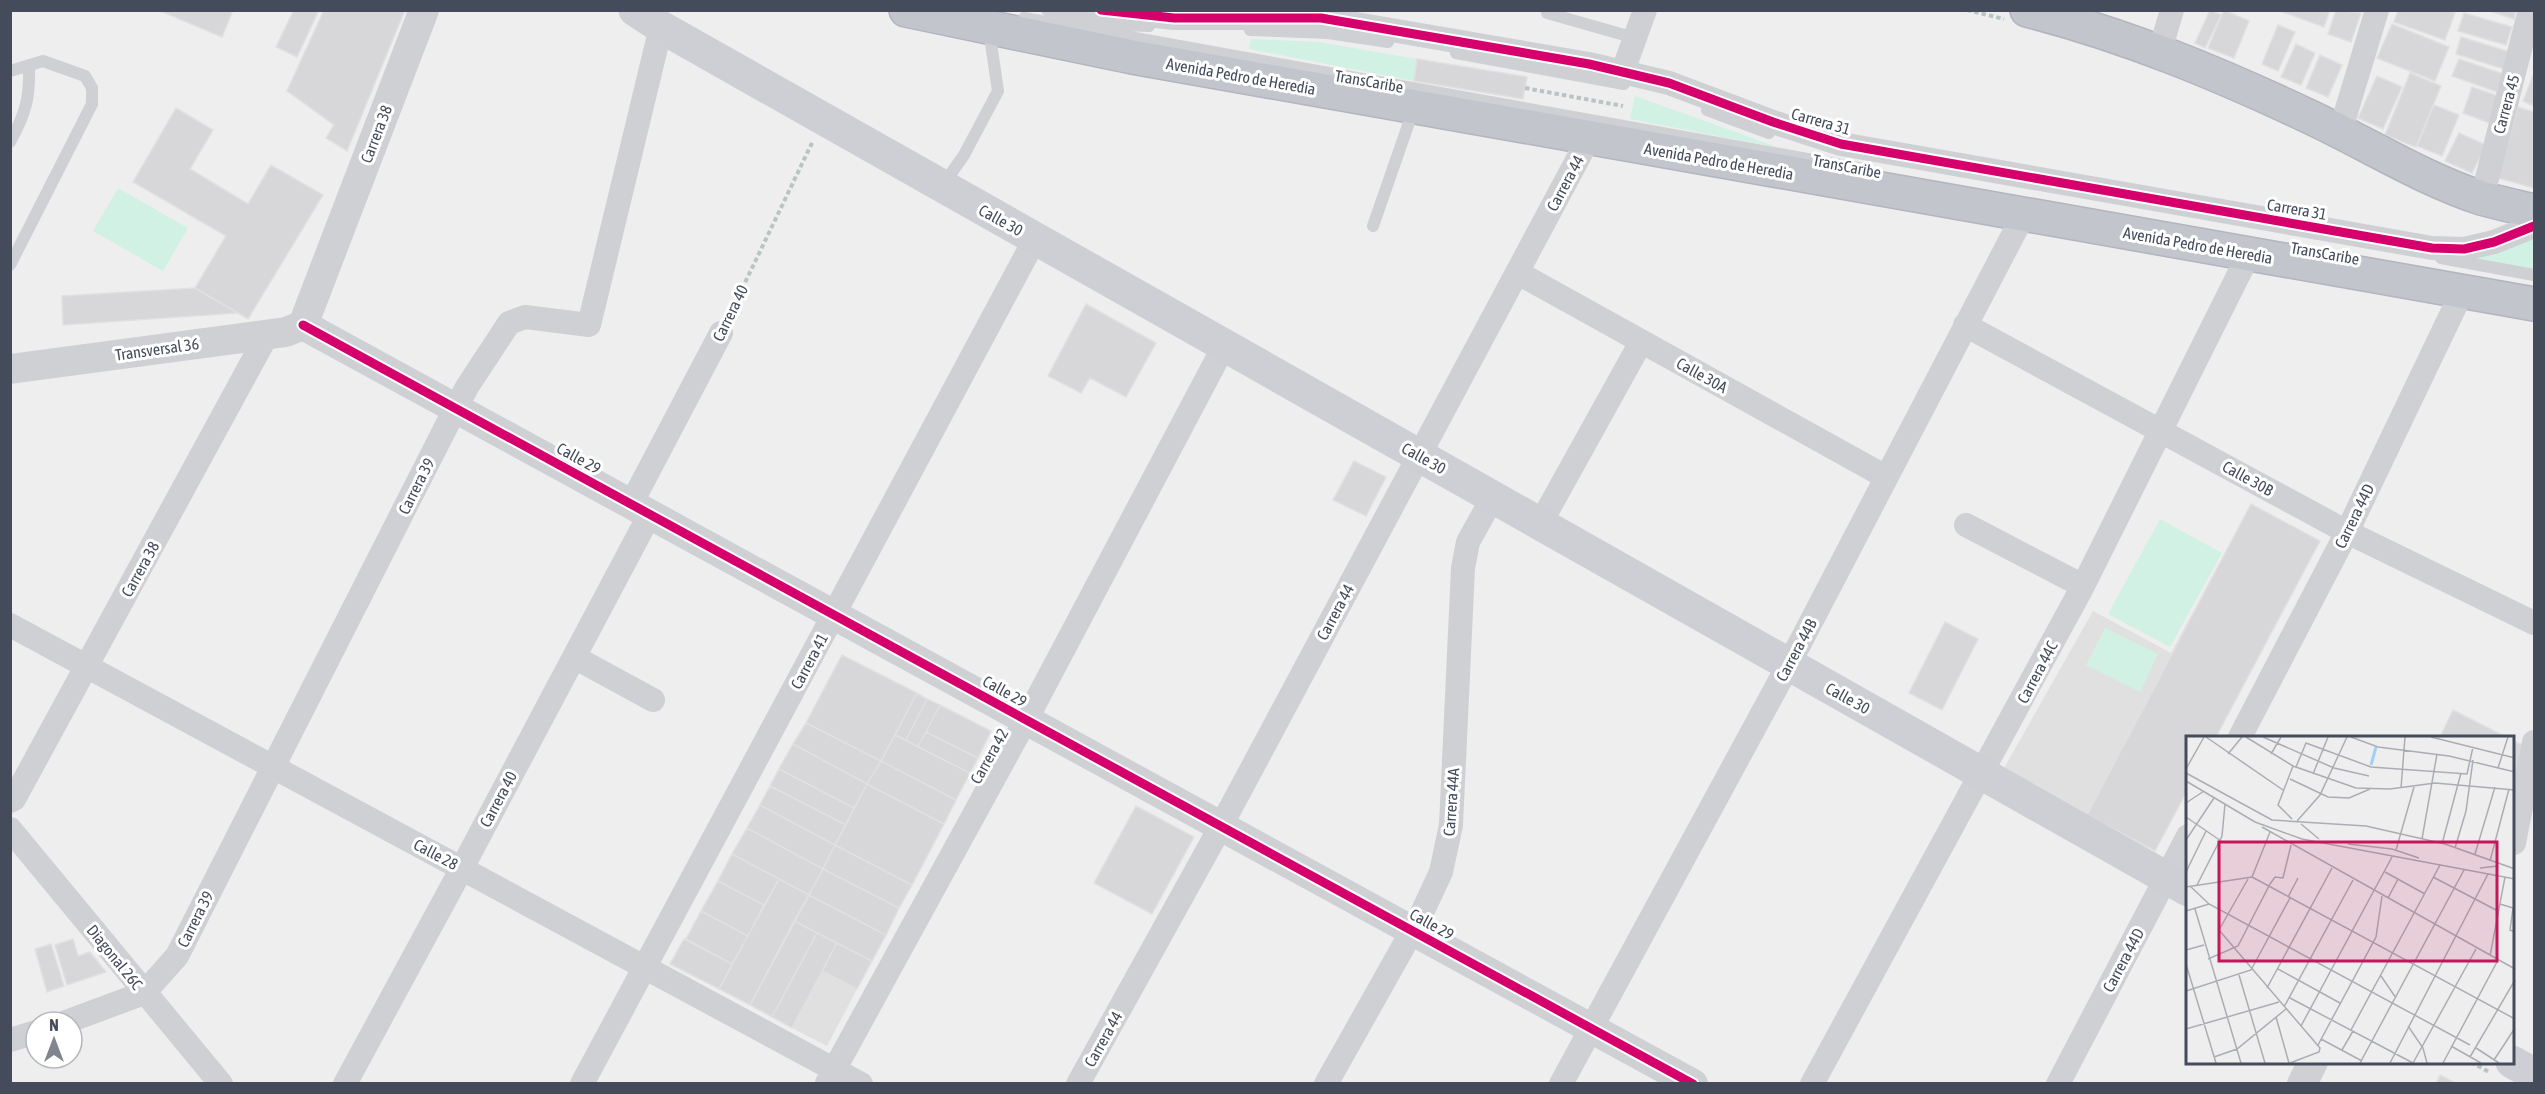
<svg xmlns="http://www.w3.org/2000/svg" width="2545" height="1094" font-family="'Asap Condensed',sans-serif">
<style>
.education{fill:#e0e0e0}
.green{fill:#d0f1e3}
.building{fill:#d7d7da;stroke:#e0e0e1;stroke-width:1.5}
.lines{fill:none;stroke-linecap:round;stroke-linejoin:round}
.trunk-casing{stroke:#b2b5bf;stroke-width:36}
.path{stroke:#b9c5c4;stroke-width:4;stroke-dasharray:4.5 3;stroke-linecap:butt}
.service{stroke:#ced0d4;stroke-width:12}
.minor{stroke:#ced0d4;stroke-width:24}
.tertiary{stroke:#ced0d4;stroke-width:30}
.secondary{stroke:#cdcfd4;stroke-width:33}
.trunk{stroke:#c2c5cc;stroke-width:33}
.cycleway-casing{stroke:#fff;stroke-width:13}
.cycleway{stroke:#d6006c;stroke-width:9}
.labels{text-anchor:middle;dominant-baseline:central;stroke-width:6;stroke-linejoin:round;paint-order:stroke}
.street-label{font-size:16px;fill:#444c5c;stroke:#fff}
.inset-river{fill:none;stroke:#a1d1f2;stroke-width:3}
.inset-road{fill:none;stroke:#abadb4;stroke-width:1.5}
.view{fill:#c2185b;fill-opacity:0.15;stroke:#c2185b;stroke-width:3}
.inset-edge{fill:none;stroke:#444c5c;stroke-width:3}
</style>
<rect width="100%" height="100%" fill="#efeeee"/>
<path class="education" d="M2251,504l69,37 -104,196h-28v52l-33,62 -152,-81 90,-159 78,42z
M822,971l35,18 -30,57 -35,-18z"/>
<path class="green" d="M1251,39l68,3 98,17 -3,22 -165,-32z
M1635,96l145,52 -150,-29z
M118,188l70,40 -25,43 -70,-40z
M2534,235v35l-69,-13z
M2160,519l62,34 -52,94 -62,-33z
M2105,628l53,26 -18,38 -54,-27z"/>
<path class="building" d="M158,10h75l-11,27z
M294,10h25l-22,47 -21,-10z
M324,10h81l-58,141 -21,-13 8,-13 -47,-34z
M2210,10l11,5 -16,33 -10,-5z
M2224,10l25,11 -15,37 -26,-10z
M2277,10h53l-6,17z
M2336,10l25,3 -10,29 -23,-8z
M2398,10h50l7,3 -10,27 -51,-18z
M2487,10h28l1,1 -2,8z
M2464,13l48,14 -6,18 -48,-14z
M2392,24l57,23 -14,34 -58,-23z
M2278,25l17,7 -17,39 -16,-7z
M2461,37l49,15 -6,17 -48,-15z
M2296,44l19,9 -14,32 -20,-8z
M2320,55l22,10 -14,32 -22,-9z
M1417,59l110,18 -4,22 -109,-18z
M2459,59l44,15 -6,18 -45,-16z
M2410,73l31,13 -25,61 -31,-12z
M2534,73v33l-11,-5z
M2377,76l25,11 -19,42 -25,-11z
M2472,87l29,10 -9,27 -29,-11z
M2434,105l25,10 -17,41 -25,-10z
M2518,107l16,5v76l-36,-10z
M176,108l37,22 -23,39 58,35 23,-39 52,30 -75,124 -53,-31 31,-52 -93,-54z
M2459,133l27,12 -14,28 -27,-12z
M195,288l43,25 -175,12 -1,-29z
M1086,304l70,39 -30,54 -36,-19 -9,15 -33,-17z
M1354,461l32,16 -20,39 -33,-16z
M2251,504l69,37 -104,196h-28v52l-33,62 -68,-36z
M1945,622l33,17 -36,71 -33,-17z
M842,655l75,38 -36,68 -75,-38z
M917,693l10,6 -21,41 -11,-5z
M927,699l13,6 -22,42 -12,-7z
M940,705l51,26 -13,27 -52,-26z
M2453,710l53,27h-66z
M806,723l75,38 -14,23 -74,-40z
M926,732l52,26 -8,15 -52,-26z
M895,735l75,38 -14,27 -75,-39z
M2514,741l8,4 -8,44z
M793,744l74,40 -13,24 -75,-39z
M881,761l75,39 -12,24 -77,-40z
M779,769l75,39 -8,17 -76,-39z
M867,784l77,40 -32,61 -77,-40z
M770,786l76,39 -11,20 -75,-40z
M760,805l75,40 -12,24 -76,-41z
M1136,806l58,31 -42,77 -58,-31z
M747,828l76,41 -14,26 -77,-41z
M835,845l77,40 -13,23 -76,-39z
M732,854l47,25 -15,26 -46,-24z
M823,869l76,39 -13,27 -77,-40z
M779,879l30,16 -59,110 -31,-16z
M718,881l46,24 -16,31 -47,-25z
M809,895l77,40 -14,26 -78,-40z
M701,911l47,25 -16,28 -46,-25z
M794,921l23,12 -45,84 -22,-12z
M817,933l20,10 -45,85 -20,-11z
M73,939l5,17 12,-4 16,20 -39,13 -12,-40z
M684,939l48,25 -13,25 -49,-25z
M837,943l35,18 -15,28 -35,-18z
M51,944l13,42 -17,6 -12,-43z
M2440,1075l17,9h-21z"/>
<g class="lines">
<defs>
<path id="trunk" d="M906,10l226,47 1402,247
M2027,10c98,25 190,63 281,106 58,27 113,62 173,82 18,5 36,9 53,13"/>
</defs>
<use href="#trunk" class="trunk-casing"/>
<path class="path" d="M1967,10l37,9
M1525,88l98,18
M729,316l84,-175
M2471,1062l18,10"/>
<path class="service" d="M1047,10l73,15 29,1
M1547,13l88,25
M1024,18l839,151
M1250,30l78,3 60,9
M1456,53l168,31
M10,71l33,-10 42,15 7,12v16l-82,161
M1707,110l62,23
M10,142c16,-29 20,-44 19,-77
M943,185l21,-30 34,-64 -9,-61
M1373,226l41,-118
M2441,258l93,17"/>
<path class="minor" d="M1101,10l73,8h147l268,46 80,19 104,39 68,22 591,104 32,1 30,-7 40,-16
M2160,51l12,-41
M1623,71l22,-61
M2340,132l37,-122
M2482,198l48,-188
M1518,273l368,204
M1965,325l382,207 187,91
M631,504l90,-171
M1540,524l101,-182
M1966,525l117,61
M10,625l851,459
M574,657l79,43
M2240,737l107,-205 115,-240
M10,801l4,-2 253,-464
M10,829l211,255
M2514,843l20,-101
M66,1022l78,-29 33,-37 271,-533 19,-36 42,-64 16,-6 64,8 72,-298
M10,1040l26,-8
M827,1083l207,-378 190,-359
M345,1084l117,-216 188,-354
M582,1084l453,-845
M1078,1084l143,-258 368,-688
M1326,1084l94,-167 21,-45 10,-47 12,-257 5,-26 25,-45
M1561,1084l228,-420 235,-450
M1812,1084l271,-498 166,-332
M2058,1084l130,-248"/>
<path class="tertiary" d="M303,325l1390,759
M303,325l121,-315
M10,369l276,-37 17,-7
M2302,1084l11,-22"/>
<path class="secondary" d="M635,10l26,17 1527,863
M2512,1062l22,12"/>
<use href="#trunk" class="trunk"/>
<defs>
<path id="cycleway" d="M1101,10l73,8h147l268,46 80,19 104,39 68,22 591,104 32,1 30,-7 40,-16
M303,325l1390,759"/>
</defs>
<use href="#cycleway" class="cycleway-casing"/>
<use href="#cycleway" class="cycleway"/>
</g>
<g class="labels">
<g class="street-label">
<text transform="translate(1241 76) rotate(10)">Avenida Pedro de Heredia</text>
<text transform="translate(1369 81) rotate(10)">TransCaribe</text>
<text transform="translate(2506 104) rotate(-75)">Carrera 45</text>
<text transform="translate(1821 121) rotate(16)">Carrera 31</text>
<text transform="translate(376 134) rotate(-69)">Carrera 38</text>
<text transform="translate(1719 161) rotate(10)">Avenida Pedro de Heredia</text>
<text transform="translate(1847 166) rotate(11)">TransCaribe</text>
<text transform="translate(1565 183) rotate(-62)">Carrera 44</text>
<text transform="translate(2297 209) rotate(10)">Carrera 31</text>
<text transform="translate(1001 220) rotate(29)">Calle 30</text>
<text transform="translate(2198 245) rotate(10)">Avenida Pedro de Heredia</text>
<text transform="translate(2325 253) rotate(10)">TransCaribe</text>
<text transform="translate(730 313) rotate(-64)">Carrera 40</text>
<text transform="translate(157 349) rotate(-8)">Transversal 36</text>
<text transform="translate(1702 375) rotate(29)">Calle 30A</text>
<text transform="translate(579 458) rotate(29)">Calle 29</text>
<text transform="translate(1424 458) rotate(29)">Calle 30</text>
<text transform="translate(2248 478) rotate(29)">Calle 30B</text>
<text transform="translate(416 486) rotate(-63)">Carrera 39</text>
<text transform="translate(2354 516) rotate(-64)">Carrera 44D</text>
<text transform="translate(140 569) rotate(-61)">Carrera 38</text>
<text transform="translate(1335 612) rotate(-62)">Carrera 44</text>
<text transform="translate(1796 650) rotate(-62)">Carrera 44B</text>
<text transform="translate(809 661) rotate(-62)">Carrera 41</text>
<text transform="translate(2037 672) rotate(-62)">Carrera 44C</text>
<text transform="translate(1005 691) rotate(29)">Calle 29</text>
<text transform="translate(1848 698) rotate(29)">Calle 30</text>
<text transform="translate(989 756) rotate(-61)">Carrera 42</text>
<text transform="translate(498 799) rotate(-62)">Carrera 40</text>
<text transform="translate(1451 802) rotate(-86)">Carrera 44A</text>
<text transform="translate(436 854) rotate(28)">Calle 28</text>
<text transform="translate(195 919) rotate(-63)">Carrera 39</text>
<text transform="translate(1432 924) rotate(29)">Calle 29</text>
<text transform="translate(115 957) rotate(51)">Diagonal 26C</text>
<text transform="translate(2123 960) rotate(-62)">Carrera 44D</text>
<text transform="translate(1103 1039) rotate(-61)">Carrera 44</text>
</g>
</g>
<g transform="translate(2186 736)">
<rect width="328" height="328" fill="#efeeee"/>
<path class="inset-river" d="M185,29l5,-18"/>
<path class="inset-road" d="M20,1l77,53M60,1l47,29 63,22 34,1 45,-6 80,7M77,1l71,31 35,8M165,1l27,10 71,9 66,16M245,1l84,21M42,18l14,-17M85,18l10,-17M110,31l10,-24 65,24 96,7 6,-27M312,32l10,-31M0,33l18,-32M0,37l86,47 94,6 79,18 70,25M127,38l15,-37M104,43l38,18 21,1 21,-9M0,45l69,41 47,17 213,40M215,52l4,-51M0,67l18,-12M0,81l35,24M106,83l-14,-14 15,-39M111,85l23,-26 27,-58M115,88l18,15M76,91l253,142M236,103l15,-85M0,104l28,-42M162,108l44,5 27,9M256,108l19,-71M269,112l11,-37 7,-51M210,114l18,-63M289,118l20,-67M304,125l19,-72M294,132l18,-2M0,136l20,-41M199,136l40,22M66,141l263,142M66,141l18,-45M247,141l65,34M11,149l25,-49 3,-32M4,150l19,18 261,141M0,151l66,-10M102,161l10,-19M202,162l10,-19M314,168l13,4 -3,22 5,2M9,173l46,154M0,175l23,-7M33,194l101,118 -1,4 -29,11M33,194l29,-51M0,214l18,-5M304,220l15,-79M22,223l30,-13 32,-62 5,-7 8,1 8,-33M0,228l30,99M92,233l62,34M53,239l26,88M195,240l15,22M81,252l65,-120M0,255l65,-21 39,-72M104,262l123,65M98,271l69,-127M90,281l13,46M115,290l91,-169M222,290l15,22 4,15M0,293l93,-27M165,294l89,-165M135,303l41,22M132,309l58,-108 6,-41M265,310l30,17M290,312l23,15M156,314l11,-19M28,321l23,-8 49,-40M284,321l45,-77M308,324l21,-32M174,327l104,-193M204,327l98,-189M227,327l63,-114M257,327l55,-103"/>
<path class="view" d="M33,106h278v119h-278z"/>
<rect width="328" height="328" class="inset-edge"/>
</g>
<rect width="2545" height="1094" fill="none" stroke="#444c5c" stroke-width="24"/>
<g transform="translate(54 1040)"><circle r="28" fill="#ffffff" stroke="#b4b7be" stroke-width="1.5"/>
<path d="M0-4.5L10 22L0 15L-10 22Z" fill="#80858f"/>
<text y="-9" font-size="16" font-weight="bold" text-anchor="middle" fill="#444c5c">N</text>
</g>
</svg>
